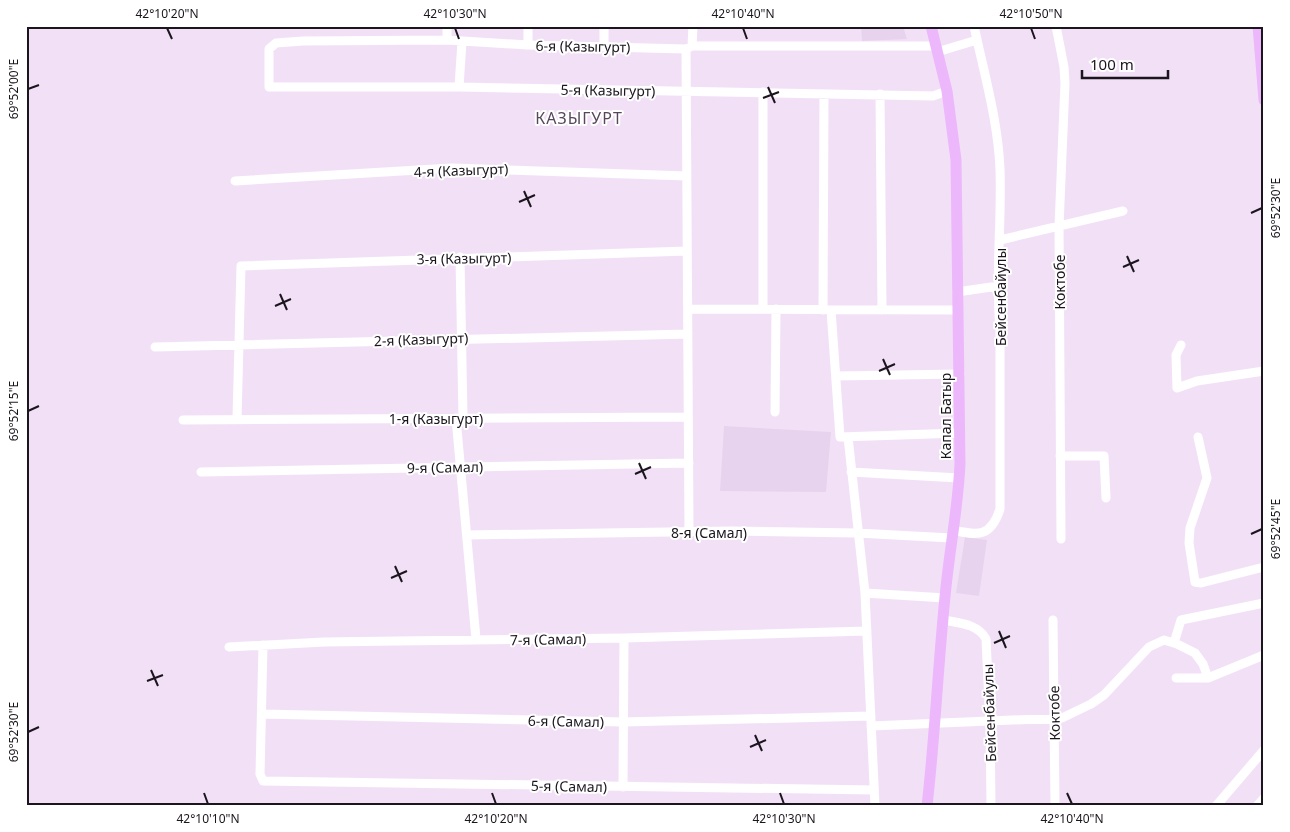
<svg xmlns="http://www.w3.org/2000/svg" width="1290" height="832" font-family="'Noto Sans',sans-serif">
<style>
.built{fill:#e8d3ee}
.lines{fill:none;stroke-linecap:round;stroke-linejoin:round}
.minor{stroke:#fff;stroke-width:9}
.major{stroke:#ecb8fb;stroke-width:11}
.ticks{fill:none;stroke:#1b151d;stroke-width:2}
.labels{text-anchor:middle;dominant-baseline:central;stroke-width:4;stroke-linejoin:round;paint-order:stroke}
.street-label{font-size:14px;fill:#1b151d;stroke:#fff}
.quarter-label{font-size:16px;letter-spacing:1px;fill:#56485a;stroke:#fff}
.neatline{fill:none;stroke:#1b151d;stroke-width:2}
.ticks-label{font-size:12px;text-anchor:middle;fill:#1b151d}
</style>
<rect width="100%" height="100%" fill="#f2e1f6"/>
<path class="built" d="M861,26h42l4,13 -45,2z
M724,426l107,6 -5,60 -106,-1z
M965,537l22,3 -8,56 -23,-3z"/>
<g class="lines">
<path class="minor" d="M447,26v14
M1056,26l8,41 1,16 -6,143 2,313
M528,45v-19
M692,46l1,-20
M935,46h-243l-6,3 -158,-4 -81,-5 -144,1 -27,2 -7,6v38h190l474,9 14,-5
M604,47v-21
M686,49l3,482
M937,52l40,-12
M459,87l3,-46
M880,94l2,216
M235,181l217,-13 235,8
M1000,240l123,-29
M460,257l3,161
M957,292l41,-6
M688,309l269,1
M763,309v-217
M823,310l1,-216
M831,310l9,127 120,-4
M1181,345l-5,10 1,33 20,-7 67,-10
M155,347l533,-13
M836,376l124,-2
M775,412l1,-103
M456,418l20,221
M237,419l4,-153 446,-15
M183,420l505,-3
M848,437l17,156 10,213
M1198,437l9,41 -17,50 -1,15 6,39 6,1 63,-16
M1060,456h44l2,42
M201,472l488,-9
M851,472l108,6
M953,530c25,6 38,7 47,-21v-180c-5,-53 2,-107 0,-160 -2,-48 -16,-96 -26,-143
M467,535l265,-4 125,2 94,5
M865,593l80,5
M944,620c15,3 34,4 42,19l4,84 1,83
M1053,620l2,186
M1174,643l7,-23 83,-17
M263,645l-3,129 3,7 611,9
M229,647l95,-5 300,-4 243,-7
M1176,678h32l56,-23
M262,714l361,8 248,-6
M871,726l191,-8 29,-14 13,-9 45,-48 15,-7 13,4 18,9 8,11 5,14
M623,787l1,-149
M1216,806l48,-56
M1257,806l7,-8"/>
<path class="major" d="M1258,26l6,74
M927,806c8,-70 11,-140 18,-209 4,-45 13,-88 15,-133l-4,-304 -9,-69 -16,-65"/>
</g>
<path class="ticks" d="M167,28l5,11M455,28l4,11M743,28l4,11M1031,28l4,11M768,87l7,16M28,89l11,-4M763,98l16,-6M524,191l7,16M519,202l16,-7M1251,213l11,-5M1127,256l7,16M1123,267l16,-7M280,294l7,16M275,306l16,-7M883,359l7,16M879,371l16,-7M28,411l11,-5M639,463l7,16M635,474l16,-7M1251,534l11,-5M395,566l7,16M391,578l16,-7M999,631l7,17M994,643l16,-7M151,670l7,16M147,681l16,-6M28,732l11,-5M755,735l7,16M750,747l16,-7M204,793l4,11M492,793l4,11M780,793l4,11M1067,793l5,11"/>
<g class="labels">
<g class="street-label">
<text transform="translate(583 46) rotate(1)">6-я (Казыгурт)</text>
<text transform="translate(608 90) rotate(1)">5-я (Казыгурт)</text>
<text transform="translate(461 170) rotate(-2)">4-я (Казыгурт)</text>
<text transform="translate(464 258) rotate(-1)">3-я (Казыгурт)</text>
<text transform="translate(1059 282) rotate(-90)">Коктобе</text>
<text transform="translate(1000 297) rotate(-90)">Бейсенбайулы</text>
<text transform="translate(421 339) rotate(-2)">2-я (Казыгурт)</text>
<text transform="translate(945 416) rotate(-90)">Капал Батыр</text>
<text x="436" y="418">1-я (Казыгурт)</text>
<text transform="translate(445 467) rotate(-1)">9-я (Самал)</text>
<text x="709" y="532">8-я (Самал)</text>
<text transform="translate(548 639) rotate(-1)">7-я (Самал)</text>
<text transform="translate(989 713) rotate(-92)">Бейсенбайулы</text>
<text transform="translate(1054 713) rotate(-91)">Коктобе</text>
<text transform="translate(566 721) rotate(1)">6-я (Самал)</text>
<text transform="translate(569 786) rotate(1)">5-я (Самал)</text>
</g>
<g class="quarter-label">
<text x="579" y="118">КАЗЫГУРТ</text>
</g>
</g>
<rect width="1290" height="832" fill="none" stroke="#ffffff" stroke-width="55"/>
<path d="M1082 70v8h86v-8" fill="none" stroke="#1b151d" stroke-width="2.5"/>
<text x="1090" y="70" font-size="15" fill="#1b151d" stroke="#ffffff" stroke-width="4" paint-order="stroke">100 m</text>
<rect x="28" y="28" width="1234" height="776" class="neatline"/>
<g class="ticks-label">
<text x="167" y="18">42°10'20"N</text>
<text x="455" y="18">42°10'30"N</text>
<text x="743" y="18">42°10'40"N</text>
<text x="1031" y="18">42°10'50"N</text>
<text transform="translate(14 89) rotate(-90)" y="4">69°52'00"E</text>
<text transform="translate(1276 208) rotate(-90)" y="4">69°52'30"E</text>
<text transform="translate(14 411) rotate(-90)" y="4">69°52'15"E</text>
<text transform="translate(1276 529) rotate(-90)" y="4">69°52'45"E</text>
<text transform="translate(14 732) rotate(-90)" y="4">69°52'30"E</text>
<text x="208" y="823">42°10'10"N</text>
<text x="496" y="823">42°10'20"N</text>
<text x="784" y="823">42°10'30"N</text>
<text x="1072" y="823">42°10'40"N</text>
</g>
</svg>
